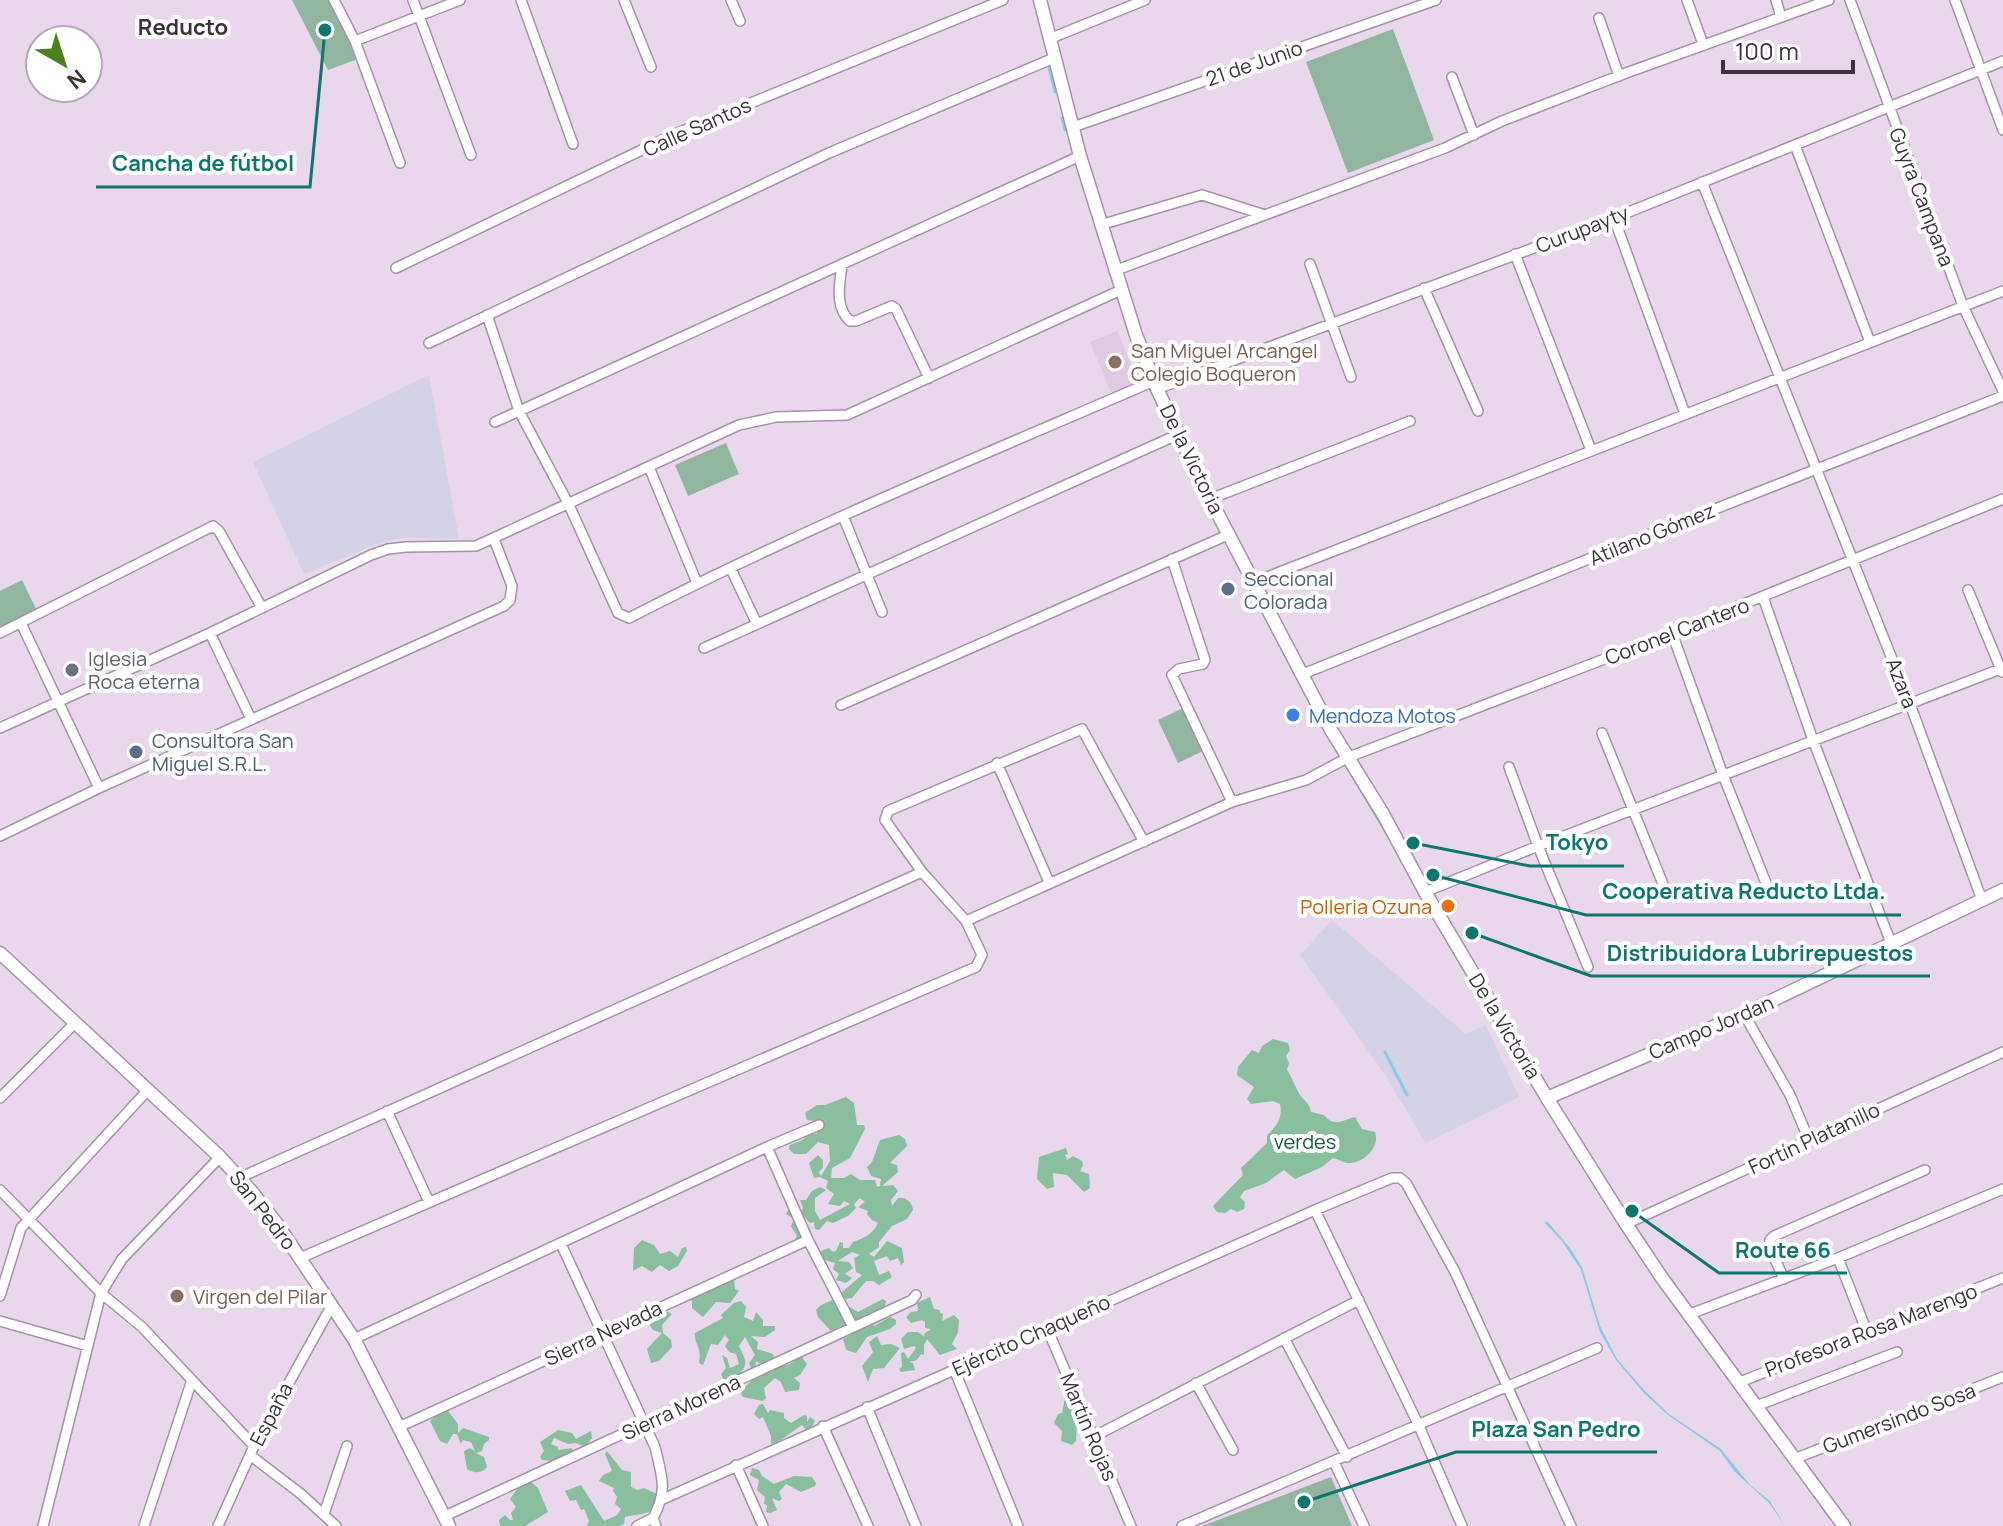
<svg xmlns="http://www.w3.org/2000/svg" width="2003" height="1526" font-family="Manrope,sans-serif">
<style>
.built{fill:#dfc9e3}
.industrial{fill:#d4d2e7}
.green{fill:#92b5a0}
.forest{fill:#89be9f}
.water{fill:#8bcae1}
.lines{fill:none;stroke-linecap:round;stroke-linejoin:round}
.stream{stroke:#8bcae1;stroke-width:3}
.street-casing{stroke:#a493a7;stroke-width:12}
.secondary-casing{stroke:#a493a7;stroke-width:15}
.street{stroke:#fff;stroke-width:9}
.secondary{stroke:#fff;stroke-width:12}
.education-dot{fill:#8d6e63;stroke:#fff;stroke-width:3}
.service-dot{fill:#5c6f8a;stroke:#fff;stroke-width:3}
.worship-dot{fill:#6b7280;stroke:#fff;stroke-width:3}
.shop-dot{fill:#3f7fe0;stroke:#fff;stroke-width:3}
.food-dot{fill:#e8710a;stroke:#fff;stroke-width:3}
.labels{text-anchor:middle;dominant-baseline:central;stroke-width:8;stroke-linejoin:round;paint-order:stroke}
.street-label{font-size:20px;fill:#3a333c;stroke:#fff}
.education-label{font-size:20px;fill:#785e54;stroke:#fff;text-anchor:start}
.service-label{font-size:20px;fill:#4e5e75;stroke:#fff;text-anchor:start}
.worship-label{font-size:20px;fill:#5b616d;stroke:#fff;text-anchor:start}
.shop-label{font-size:20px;fill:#366cbe;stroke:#fff;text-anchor:start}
.food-label{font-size:20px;fill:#c56008;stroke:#fff;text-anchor:end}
.park-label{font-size:20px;fill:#195839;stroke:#fff}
.neighbourhood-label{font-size:22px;font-weight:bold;fill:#3a333c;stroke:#fff}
.leader{fill:none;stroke:#0f766e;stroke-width:3}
.callout-dot{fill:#0f766e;stroke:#fff;stroke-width:3}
.callout-label{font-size:22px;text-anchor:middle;font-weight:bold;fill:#0f766e;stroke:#fff;stroke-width:8;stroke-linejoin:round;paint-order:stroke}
</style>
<rect width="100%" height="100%" fill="#e9d7ec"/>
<path class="built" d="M1117,331l22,52 -27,12 -22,-53z"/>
<path class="industrial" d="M429,375l30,164 -52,-2 -30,7 -73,30 -51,-112z
M1332,920l134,114 20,-9 33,72 -93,46 -42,-70 -84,-118z"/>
<path class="green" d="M292,0h38l28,59 -30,11z
M1393,29l41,111 -86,33 -42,-111z
M726,443l13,31 -51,22 -13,-31z
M22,580l15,31 -37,18v-38z
M1185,707l20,43 -27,13 -20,-43z
M1331,1477l21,49h-150z"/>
<path class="forest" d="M1273,1039l15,4 2,7 -4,6 3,7 -2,7c5,7 8,17 13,25 5,7 9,7 11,17l13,3c11,13 18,5 31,2l7,12 13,3c6,16 -14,33 -28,31 -5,-1 -9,-4 -14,-5l-11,9 -27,12 -11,-9 -18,13 -22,8 -4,6 5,5 -1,7 -7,3 -6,-3 -6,4 -8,-1 -4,-6 30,-31 -2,-7 26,-25v-8c10,-9 16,-17 13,-31l-7,-3 -22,3 -4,-5 7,-12 -17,-12 1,-8 14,-17 7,3 3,-7z
M846,1097l8,6 3,22h7l1,4 -15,29 -18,10 -1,10h13l7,-4 9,6h15l2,7 3,-1 1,-7 -10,-3 -4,-9 5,-5 8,-22 19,-5 6,4 2,7 -17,17 7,2 1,7 -16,14 11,-1 5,6 -7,9 1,6 6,-8c8,-1 14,4 15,12l-6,9 -15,7 -13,16v5l-10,7 5,3 13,-16 15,7 2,14 -3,3 -3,-7 -8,3 -3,-5 -13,5 5,14 10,-4 3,6 -13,8 -6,-4h-7l-14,17 -7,1 -4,-6 21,-18 -6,-3 -2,-14 6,-3 -8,-3 -14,9 11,1 4,6 -8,6 7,4 -6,5 -10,-3 3,-6 -6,-5 2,-6 -10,-3 -6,3 2,-12 8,-3 4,4 3,-1 4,-9 3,1v5h6l4,-6c11,-4 20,-8 25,-19l-6,-3 -5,-6 1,-3 -10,-4 7,-5 -5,-4 -6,6 2,4 -8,8 -15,7 -6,-2 -8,9 -4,-1 -1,-7 -4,1 -6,-6 -1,4 6,12 -10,8 -4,-2 2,-3 -6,-10 3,-7 -8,-5 5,-10 7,9h3l2,-5 -3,-8h6l6,-9 8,-4 6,3 -11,8v13l5,9 30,-16 -6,-3 -4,5 -12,-2 6,-10 -8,-6 2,-7 -8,-4 -6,1 -5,-15 9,-8 5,5v8l-4,4 2,4 9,-15 -1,-16 -11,-3 -12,12h-12l-5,-5 1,-4 13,-5 7,-8 6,2 6,-8 -4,-5 -11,-1 -2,-7 12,-8h8z
M1066,1148l2,7 -3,-1 2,6 6,-4 9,5 1,4 -3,6 9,3 1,14 -6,4 -17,-17 -14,-2 1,14 -7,2 -10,-10 2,-22z
M642,1240l12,5 6,9 10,-3 8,6 4,-9 4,-1 1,4 -9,15 -9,5 -9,-6 -8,7 -10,-6 -9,5 1,-23z
M730,1278l4,1 1,10 4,2 -9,12 -14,-1 -13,15 -11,-9v-7l-3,-2 3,-2z
M930,1297l4,12 6,1v3l3,1 -1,7 12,-6 5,5 -1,12 -6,12 5,5 -17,6 -13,-16 -3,6v10l-3,-1 -4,6 -8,2 4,1 2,7 -14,2 -2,-3 3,-2 -1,-14 3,-1 4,7 8,-11 -2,-2 -10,3 -3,-10 7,-7h10l7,5 -1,-3 7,-5 -6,-1v-6l-3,-2 -11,3 -5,-6 5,-5 7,-1 -1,-8z
M835,1298l23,14 25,-13 3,2 -1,5 -27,15h-4l-5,-10 -2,12 -16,8 -13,-14 -2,-7c5,-7 13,-7 19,-12z
M741,1301l5,6 -2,10 9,4 3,-9 7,8v6h12v4l-10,7 -14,-1 7,6 -1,7 16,5 2,6 -13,5 -6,-4 -1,7 -3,2 -3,-7 6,-8 -10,-18 -6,9c8,17 10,18 -4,33l-11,1 -3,-6 5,-6 -4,-13 5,3 3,10 9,-4 -3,-10 -7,-2 -4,-6 4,-6 -4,-5 -7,10 -7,-1 -8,21 -4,-2c3,-16 -5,-19 -4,-30l28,-15 -2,-3 13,-12z
M666,1311l6,3 -10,11 1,8 8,7 1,7 -13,14 -8,2 -4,-14 15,-16 -9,-3 -4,-6z
M890,1317l6,3v4l-6,5 -23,8 -11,16 -10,-3 -3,-11c11,-4 17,-13 29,-16l2,3z
M877,1336l4,9 10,-1 9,4 -16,20 -11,1 -5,13 -6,-16 11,-14 -4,-10z
M801,1356l6,8 -7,11 -6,3 6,5 -1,7 -14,2 -4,-10 -6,-4 -11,10 2,10 -3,3 -20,-4 -2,-3c7,-15 27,-25 43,-29 2,0 4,1 6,-1 4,-2 7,-6 11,-8z
M1069,1395c8,11 8,32 7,46l-4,4 -11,-4 1,-10 -8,-8 4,-9 4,-1 3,-15z
M763,1404l5,9 2,-3 14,3v5l7,5 13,-8 3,1v6l3,-5 5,4 -5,9 -3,1 -5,-6 -24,17 -7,2v-8l-8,-19 -4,2 -5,-5 5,-9z
M448,1411l10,13v9l5,-5 26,9v3l-5,4 -2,7 -6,2 8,4 3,10c-5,7 -14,6 -20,2l-3,-18 6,-3 5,3 -4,-9 -8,-2 -2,4 -4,-10h-4l-6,10 -7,-3 -10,-20 8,-7z
M558,1430l14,3 4,6 15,-8 1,7 -7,9 -9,-4 -8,1 -14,-6 -3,6 7,3v3l14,-2 1,3 -20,10 -11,-1 -2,-3 4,-6 -4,-9z
M607,1451l15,19 9,2v15l7,3 6,-2 13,6c5,22 -17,19 -32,23l-1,7 -5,2h-32l2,-5 -5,-12 -3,1 -5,-10 -6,1 -5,-10 16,-6 23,36 13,-6 4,-6 -6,-5 2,-7 -4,-6 1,-3 -15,-7 4,-6 9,-4 -7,-17z
M752,1468l7,2 3,6 12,8 20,-8 18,1 4,6 -1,3 -14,6 -15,-8 -7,8 3,7 -3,2 -7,-3 5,12 -7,3 -4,-1 1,-7 -3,-1 1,-7 -8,-7 2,-10 -9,-5z
M530,1481l8,7 10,24 -23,14h-25l-1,-6 6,-5 5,5h3l-2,-7 5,-6 -6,-8 8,-11z"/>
<path class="water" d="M1547,1221l23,27 12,19 18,59 17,33 28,32 24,23 52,35 29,36 20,16 15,25 -16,-23 -35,-32 -14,-20 -52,-36 -24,-22 -28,-33 -16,-28 -19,-62 -19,-29 -17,-18z"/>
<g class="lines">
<path class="stream" d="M1049,68l6,24
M1062,118l3,12
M1157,403l12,25
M1356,782l35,59
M1385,1052l22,43
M1821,1505l9,13"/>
<defs>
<path id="street" d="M334,0l21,41 45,122
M413,0l58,155
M521,0l52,144
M624,0l27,67
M731,0l9,21
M1687,0l16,44
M1776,0l5,17
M1850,0l113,306 40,85
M1955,0l48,130
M1599,18l20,58
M1049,39l96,-39
M355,41l105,-41
M1452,77l22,58
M1073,127l363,-127
M1795,145l75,197
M1702,182l208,522 72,196
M1614,218l71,196
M1100,225l102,-30 63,20
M1515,254l76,196
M842,264c-2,19 -8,43 8,57h6l36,-15 4,3 33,69
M1310,264l41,113
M396,268l279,-134 328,-134
M1114,271l331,-123 57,-27 124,-48 203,-73
M1424,288l54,123
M487,315l32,96 50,94 49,108 11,5c171,-88 349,-161 525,-237
M429,343l400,-190 225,-95
M1157,389l457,-171 389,-157
M495,422l585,-266
M649,467l48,116
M1210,499l200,-78
M843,516l39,96
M1172,559l33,101 -2,4 -24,5 -7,6 60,127
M731,569l26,55
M1254,582l749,-291
M1968,590l34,82
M1763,597l50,143 78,203
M21,623l78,165
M0,633l213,-107 6,5 43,77
M210,633l41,86
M1672,633l51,142 47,118
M704,648l475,-214
M1303,674l333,-134 367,-144
M841,705l389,-171
M0,728l210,-95 161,-78 17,-6 18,-2 70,-1 263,-121 37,-8 71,-2 274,-125
M1602,733l65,161
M997,763l52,119
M1509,767l29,79 50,121
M0,836l99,-48 405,-182 6,-6 2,-14 -18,-47
M1425,892l113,-46 465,-178
M966,921l266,-119 74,-22 43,-23 323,-124 331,-134
M1744,1014l46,81 19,45
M0,1098l74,-74
M387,1111l42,91
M767,1147l41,93 45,87
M239,1178l683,-306
M0,1190l101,103 41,34 112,119
M1315,1210l104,216 43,100
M1626,1224l377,-172
M561,1244l94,203c7,30 13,43 -2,71l3,8
M300,1258l676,-291 6,-12 -16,-34 -44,-49 -37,-52 3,-9 194,-82 62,113
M1838,1258l29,74
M1784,1279l-15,-33 1,-6 4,-4 151,-66
M0,1296l21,-68 126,-137
M1690,1314l148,-56 165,-69
M0,1321l88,25
M1047,1328l84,198
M1284,1338l63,119
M354,1339l413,-192 52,-22
M954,1369l64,157
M1740,1382l263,-104
M1196,1383l37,67
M1756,1406l141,-54
M867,1407l49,119
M823,1426l45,100
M399,1427l409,-187
M1093,1437l266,-137
M250,1455l51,39 35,32
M1794,1459l209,-82
M1334,1462l30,64
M736,1465l27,61
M663,1499l652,-289 77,-32h8l6,5 49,89 116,254
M324,1514l23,-68
M445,1516l467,-216 4,-5
M43,1526l58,-233 21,-34 98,-102
M144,1526l48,-146
M218,1526l36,-80 78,-141
M637,1526l16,-8
M1182,1526l415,-178"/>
<path id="secondary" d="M1040,0l40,156 56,179 21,54 53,110 121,231 52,84 42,78 122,206 79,126 36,54 182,248
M0,953l220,204 32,35 25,32 77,115 95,187
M1547,1098l197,-84 259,-124"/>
</defs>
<use href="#street" class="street-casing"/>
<use href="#secondary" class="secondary-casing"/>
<use href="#street" class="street"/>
<use href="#secondary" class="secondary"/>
</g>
<g class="education-dot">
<circle cx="1115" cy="362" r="8"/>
<circle cx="177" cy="1296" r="8"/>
</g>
<g class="service-dot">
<circle cx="1228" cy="589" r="8"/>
<circle cx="136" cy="752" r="8"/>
</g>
<circle class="worship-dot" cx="72" cy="670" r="8"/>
<circle class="shop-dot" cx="1293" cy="715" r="8"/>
<circle class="food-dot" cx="1448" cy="906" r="8"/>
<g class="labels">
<g class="street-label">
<text transform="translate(1254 63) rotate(-19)">21 de Junio</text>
<text transform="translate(697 127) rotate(-24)">Calle Santos</text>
<text transform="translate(1922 197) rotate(69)">Guyra Campana</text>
<text transform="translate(1582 229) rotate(-21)">Curupayty</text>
<text transform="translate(1192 459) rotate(64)">De la Victoria</text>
<text transform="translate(1652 534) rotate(-22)">Atilano Gómez</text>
<text transform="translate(1677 631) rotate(-21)">Coronel Cantero</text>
<text transform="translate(1902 683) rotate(69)">Azara</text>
<text transform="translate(1505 1026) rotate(59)">De la Victoria</text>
<text transform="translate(1711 1027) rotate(-23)">Campo Jordan</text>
<text transform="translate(1814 1138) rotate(-25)">Fortín Platanillo</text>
<text transform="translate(263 1210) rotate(52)">San Pedro</text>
<text transform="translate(1871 1330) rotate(-21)">Profesora Rosa Marengo</text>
<text transform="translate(603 1333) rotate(-25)">Sierra Nevada</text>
<text transform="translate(1031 1335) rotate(-24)">Ejército Chaqueño</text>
<text transform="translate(681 1407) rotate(-25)">Sierra Morena</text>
<text transform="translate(271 1414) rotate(-62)">España</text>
<text transform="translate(1899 1418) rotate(-21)">Gumersindo Sosa</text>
<text transform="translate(1089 1427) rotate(67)">Martín Rojas</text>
</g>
<g class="education-label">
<text x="1131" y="350">San Miguel Arcangel<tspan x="1131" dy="23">Colegio Boqueron</tspan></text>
<text x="193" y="1296">Virgen del Pilar</text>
</g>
<g class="service-label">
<text x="1244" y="578">Seccional<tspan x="1244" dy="23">Colorada</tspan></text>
<text x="152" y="740">Consultora San<tspan x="152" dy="23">Miguel S.R.L.</tspan></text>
</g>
<g class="worship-label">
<text x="88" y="658">Iglesia<tspan x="88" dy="23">Roca eterna</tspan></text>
</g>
<g class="shop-label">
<text x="1309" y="715">Mendoza Motos</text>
</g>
<g class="food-label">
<text x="1432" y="906">Polleria Ozuna</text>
</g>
<g class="park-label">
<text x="1305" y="1141">verdes</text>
</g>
<g class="neighbourhood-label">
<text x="183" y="27">Reducto</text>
</g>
</g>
<path class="leader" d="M325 30L310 187H96M1413 843L1530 866H1624M1433 875L1586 915H1901M1472 933L1591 976H1930M1632 1211L1719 1273H1847M1304 1502L1456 1452H1657"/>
<g class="callout-dot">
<circle cx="325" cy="30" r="8"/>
<circle cx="1413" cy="843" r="8"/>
<circle cx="1433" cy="875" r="8"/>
<circle cx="1472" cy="933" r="8"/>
<circle cx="1632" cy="1211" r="8"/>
<circle cx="1304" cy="1502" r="8"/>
</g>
<g class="callout-label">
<text x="203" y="171">Cancha de fútbol</text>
<text x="1577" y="850">Tokyo</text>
<text x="1744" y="899">Cooperativa Reducto Ltda.</text>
<text x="1760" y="961">Distribuidora Lubrirepuestos</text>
<text x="1783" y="1258">Route 66</text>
<text x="1556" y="1437">Plaza San Pedro</text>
</g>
<g transform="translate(64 64) rotate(141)"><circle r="38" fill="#ffffff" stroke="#b0adb1" stroke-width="2"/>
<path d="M0-6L14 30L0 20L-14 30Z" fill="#4b831e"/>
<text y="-12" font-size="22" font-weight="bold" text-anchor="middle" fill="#3a333c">N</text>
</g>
<path d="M1723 60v12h130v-12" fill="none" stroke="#3a333c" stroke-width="4"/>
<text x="1735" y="60" font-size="24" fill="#3a333c" stroke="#ffffff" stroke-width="6" paint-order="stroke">100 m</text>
</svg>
